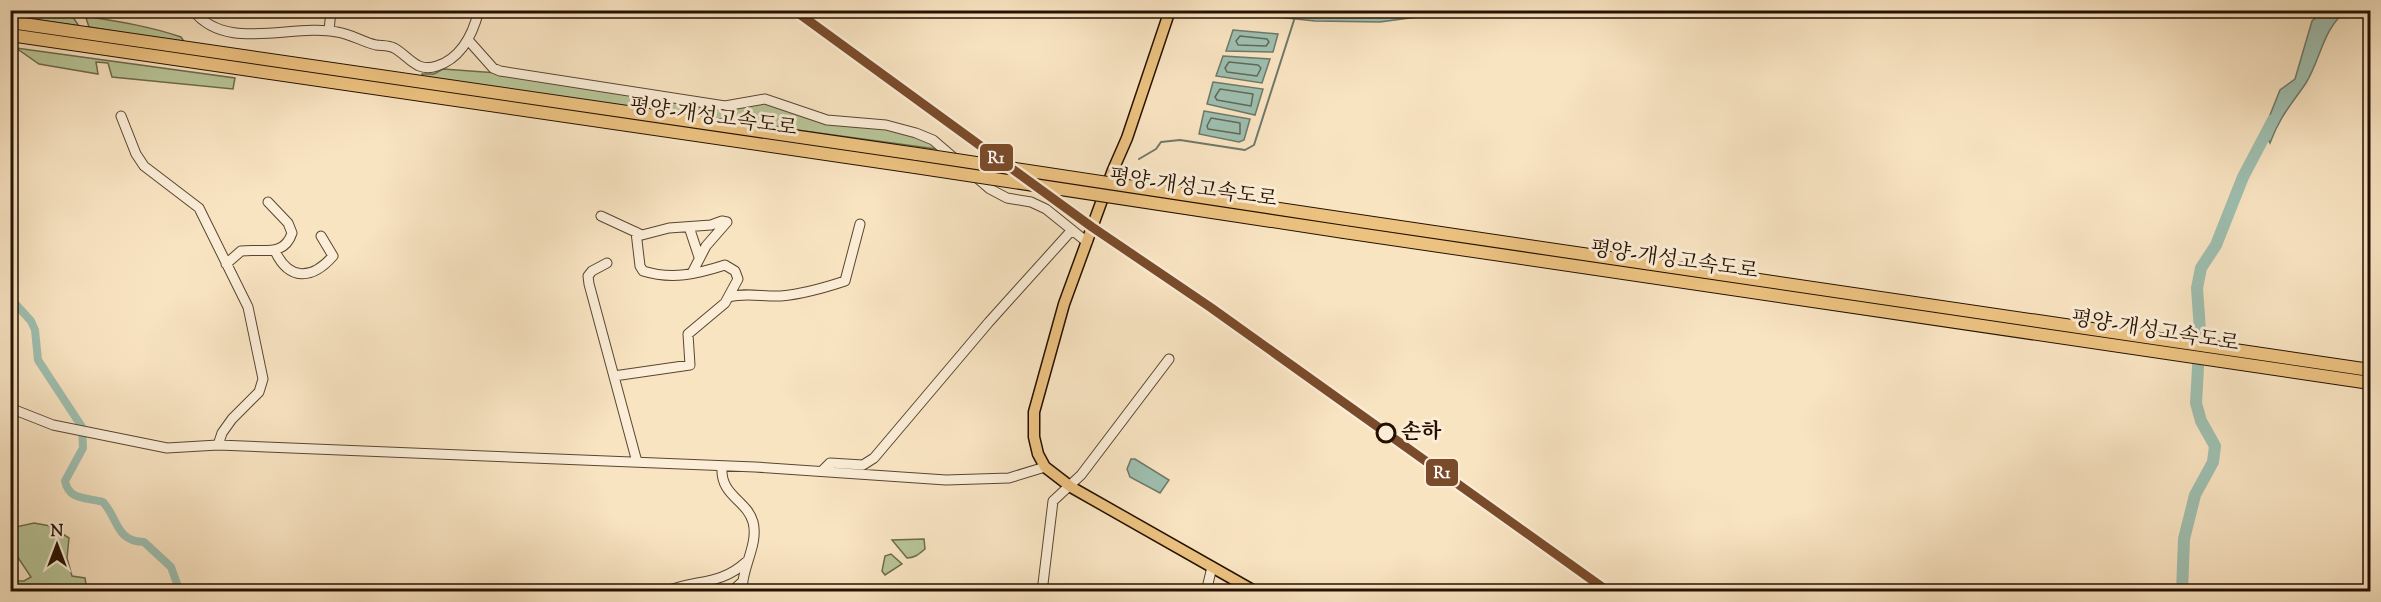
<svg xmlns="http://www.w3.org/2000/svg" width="2381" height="602" font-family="'Sorts Mill Goudy','Noto Serif KR',serif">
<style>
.green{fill:#b8c598;stroke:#6e6b4c;stroke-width:1.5}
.water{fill:#9ebfb0;stroke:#6d796a;stroke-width:1.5}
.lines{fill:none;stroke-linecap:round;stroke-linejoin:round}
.shore{stroke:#616858;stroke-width:1.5}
.stream{stroke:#6d796a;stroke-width:2}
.canal{stroke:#9ebfb0;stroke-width:8}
.river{stroke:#9ebfb0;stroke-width:12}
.minor-casing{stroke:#594630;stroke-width:11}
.major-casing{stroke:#241100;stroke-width:13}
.highway-casing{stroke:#241100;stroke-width:14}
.minor{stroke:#fbedd7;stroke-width:9}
.major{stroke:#ecc281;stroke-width:10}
.highway{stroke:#ecc281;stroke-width:12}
.highway-bridge-casing{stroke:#241100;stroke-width:14;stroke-linecap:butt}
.highway-bridge{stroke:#ecc281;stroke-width:12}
.rail-1-casing{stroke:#fbedd7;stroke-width:14}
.rail-1{stroke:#7a4b2a;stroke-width:9}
.stop-dot{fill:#fbedd7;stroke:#241100;stroke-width:3}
.labels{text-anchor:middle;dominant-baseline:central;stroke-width:6;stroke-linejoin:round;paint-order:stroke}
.street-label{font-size:21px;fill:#241100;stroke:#fbedd7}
.stop-label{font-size:21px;font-weight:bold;fill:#241100;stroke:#fbedd7;text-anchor:start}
.line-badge{stroke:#fbedd7;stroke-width:2}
.badge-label{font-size:16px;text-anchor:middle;font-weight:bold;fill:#fff}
</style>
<rect width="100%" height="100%" fill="#f9e4c2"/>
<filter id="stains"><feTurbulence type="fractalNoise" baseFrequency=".00333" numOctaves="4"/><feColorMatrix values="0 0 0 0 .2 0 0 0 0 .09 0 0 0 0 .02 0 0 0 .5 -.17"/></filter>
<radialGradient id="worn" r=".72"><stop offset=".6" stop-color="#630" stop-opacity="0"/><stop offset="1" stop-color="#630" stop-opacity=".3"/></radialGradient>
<path class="green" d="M11,10l59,3 9,13 -68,-10z
M90,17c32,5 62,10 91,20l4,6 -96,-16 -3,-9z
M16,48l219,30 -2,11 -121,-12 -4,-14 -12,-1 2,12 -59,-10z
M443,69l55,4 184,29h87l63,22 49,2 51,16 4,7 -513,-70 -1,-5h12z
M34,523l16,3 19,12 -2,20 5,18 13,2 2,13h-73v-10h10l7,-4 -20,-30v-19z
M924,539l1,10c-6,5 -10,9 -18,9l-15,-18z
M891,554l11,10 -17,11 -3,-4 3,-15z"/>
<path class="water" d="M1221,11h241l-82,11 -65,-1z
M2324,11h22c-23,18 -25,47 -40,72 -15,22 -26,33 -36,60l-6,-13 16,-40 15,-11 17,-58z
M1233,30l45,4 -5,18 -47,-1z
M1223,56l47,3 -8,24 -46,-7z
M1213,82l50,7 -8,26 -48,-11z
M1204,111l46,8 -6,21 -5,2 -40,-8z
M1131,459h4l34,21 -9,13 -30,-16 -3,-8z"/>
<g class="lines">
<path class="shore" d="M1277,10c48,6 94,7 142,0
M1240,36l27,3 2,3 -3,4 -28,-1 -2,-4z
M1229,62l29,3 3,3 -4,8 -30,-4 -2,-4z
M1220,89l33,5 -2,12 -34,-6 -2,-3z
M1211,118l29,5v11l-32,-5 -1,-3z"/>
<path class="stream" d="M1139,159l17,-10 5,-7 19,-2 65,10 9,-5 41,-128"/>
<path class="canal" d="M10,298l21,23 4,9 3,30 44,67 1,21 -18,33c4,20 22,16 38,21 15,16 13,40 41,40l27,25 9,25"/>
<path class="river" d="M2182,592l2,-53 11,-44 18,-33 2,-16 -14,-25 -5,-18 4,-72 -3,-43 4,-20 15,-23 27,-68 30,-57"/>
<defs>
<path id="minor" d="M193,10c32,43 100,13 144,22 14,2 26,10 39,13 6,1 12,0 18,3 15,8 22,25 43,18 25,-8 36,-32 42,-56
M329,31l2,-21
M469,41l24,27 7,3 225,35 40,-7 62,21 59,5 30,8 17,7 57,49 17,9 24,4 15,7 41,33
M121,116l15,38 8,12 55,42 49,99 15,72 -4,13 -27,27 -10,14 -4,12
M601,216l41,19 27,-7 42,-3 11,-4 5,1
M689,227l10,30
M275,251c14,30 37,29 58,5l-12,-20
M607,263l-15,8 -4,5 1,8 48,178
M226,264l15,-13c20,-3 43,7 51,-18l-4,-10 -20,-21
M692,273l14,-27 21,-24
M729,297c17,-5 34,0 52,-1 22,-2 43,-8 64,-15l15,-57
M614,376l76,-11 -2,-31 37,-31 13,-24 -3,-8 -10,-6c-28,9 -53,15 -82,6l-3,-5 -4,-34
M10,408l43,17 114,23 51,-3 537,22 191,13 63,-2 36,-11
M722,467c-2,29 25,33 31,55 6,23 -12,46 -11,70
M822,471l8,-8 33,2 11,-7 115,-136 82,-91
M665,592c30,-13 55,-6 81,-30
M731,592l11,-10
M1042,592l11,-91 28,-26 88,-116
M1206,592l6,-25"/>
<path id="major" d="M1170,10l-43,128 -14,32 -49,134 -30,108v25l4,17 7,13 26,20 185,105"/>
<path id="highway" d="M10,22l907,132
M10,35l905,132
M1346,219l1024,151
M1344,232l1026,151"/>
</defs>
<use href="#minor" class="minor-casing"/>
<use href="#major" class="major-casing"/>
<use href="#highway" class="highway-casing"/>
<use href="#minor" class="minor"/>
<use href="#major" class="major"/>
<use href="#highway" class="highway"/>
<defs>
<path id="highway-bridge" d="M917,154l429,65
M915,167l429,65"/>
</defs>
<use href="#highway-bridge" class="highway-bridge-casing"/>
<use href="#highway-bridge" class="highway-bridge"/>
<defs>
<path id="rail-1" d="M794,10l298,217 118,80 399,285"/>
</defs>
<use href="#rail-1" class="rail-1-casing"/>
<use href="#rail-1" class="rail-1"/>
</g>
<circle class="stop-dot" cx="1386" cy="433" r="9"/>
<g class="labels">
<g class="street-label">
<text transform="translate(713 118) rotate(8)">평양-개성고속도로</text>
<text transform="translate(1193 189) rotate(8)">평양-개성고속도로</text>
<text transform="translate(1674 261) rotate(8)">평양-개성고속도로</text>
<text transform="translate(2155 332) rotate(9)">평양-개성고속도로</text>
</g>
<g class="stop-label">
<text x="1401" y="433">손하</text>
</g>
</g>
<g class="line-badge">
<rect x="979" y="143" width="35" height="29" rx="6" fill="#7a4b2a"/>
<rect x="1425" y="458" width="34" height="29" rx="6" fill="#7a4b2a"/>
</g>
<g class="badge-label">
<text x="996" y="163">R1</text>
<text x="1442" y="478">R1</text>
</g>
<rect width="2381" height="602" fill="none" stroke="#f9e4c2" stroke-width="36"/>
<rect x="12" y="12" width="2357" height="578" fill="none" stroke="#241100" stroke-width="3"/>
<rect x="18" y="18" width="2345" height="566" fill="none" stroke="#241100" stroke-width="1.5"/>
<g transform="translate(57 545)" stroke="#fbedd7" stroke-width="4.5" paint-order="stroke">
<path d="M0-4.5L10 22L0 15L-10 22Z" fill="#241100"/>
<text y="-9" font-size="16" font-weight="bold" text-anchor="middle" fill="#241100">N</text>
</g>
<rect width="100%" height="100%" filter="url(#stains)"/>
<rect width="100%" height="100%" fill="url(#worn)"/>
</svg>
